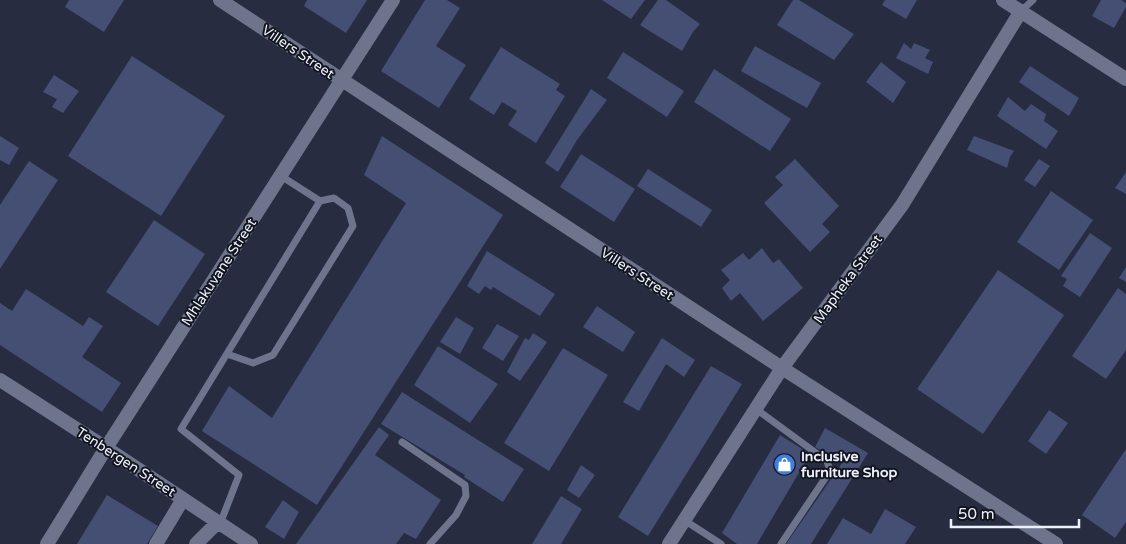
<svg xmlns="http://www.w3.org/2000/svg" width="1126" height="544" font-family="'Varela Round',sans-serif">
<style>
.building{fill:#454e73}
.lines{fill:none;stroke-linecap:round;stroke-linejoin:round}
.service{stroke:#6d748b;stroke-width:7}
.minor{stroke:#6d748b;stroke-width:14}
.labels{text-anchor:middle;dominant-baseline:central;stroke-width:4;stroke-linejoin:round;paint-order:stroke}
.street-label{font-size:14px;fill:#edf1fe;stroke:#13151e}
.poi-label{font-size:14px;font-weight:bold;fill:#edf1fe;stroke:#13151e;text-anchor:start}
</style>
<rect width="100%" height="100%" fill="#272c40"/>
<path class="building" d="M69,0h55l-20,32 -39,-25z
M307,0h60l-21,33 -42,-27z
M425,0h22l13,8 -24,38 30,19 -27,43 -58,-37z
M602,0h43l-14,19z
M658,0h8l34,24 -7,8 -11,19 -42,-26z
M793,0h6l55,34 -20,26 -57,-35z
M885,0h32l-11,19 -24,-14z
M1101,0h20l5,3v4l-12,21 -22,-12z
M904,43l7,6 3,-6 16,7 -5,8 8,4 -5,12 -32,-16z
M755,46l66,37 -14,25 -66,-37z
M501,47l59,37 -4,6 9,6 -29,47 -28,-18 9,-14 -15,-9 -8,13 -25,-16z
M623,52l61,39 -17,26 -60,-39z
M132,56l93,60 -64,100 -93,-60z
M881,62l25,20 -13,21 -27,-21z
M1030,66l49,32 -10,18 -50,-34z
M714,69l77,50 -21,32 -76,-49z
M54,75l25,16 -16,22 -11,-6 5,-8 -14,-7z
M591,89l16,11 -30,40 -19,32 -13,-9z
M1008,97l17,14 6,-7 15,10 -2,7 14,10 -12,18 -49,-33z
M0,136l19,12 -10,17 -9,-5z
M382,136l121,79 -186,290 -115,-74 27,-45 43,32 134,-215 -42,-28z
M974,136l40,15 -4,6 -3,11 -40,-18z
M581,154l54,35 -21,33 -54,-35z
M795,159l44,47 -17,18 8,8 -20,20 -46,-49 19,-18 -8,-8z
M1039,159l11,7 -15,21 -11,-7z
M29,161l29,19 -58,89v-64z
M648,169l64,41 -11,17 -64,-41z
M1126,172v22l-11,-6z
M1051,191l42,29 -34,50 -42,-28z
M154,220l51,34 -47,72 -52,-34z
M1090,233l22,15 -32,49 -17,-11 4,-7 -6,-3z
M762,248l11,15 6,-4 24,29 -40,33 -23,-28 -9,8 -9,-13 8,-8 -9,-10 22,-17 6,7z
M487,251l68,43 -15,22 -47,-29 -2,3 -6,-4 -6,8 -12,-8z
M1126,267v15l-7,-4z
M998,270l66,45 -81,119 -66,-45z
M1118,288l8,6v56l-20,29 -34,-23z
M26,289l57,37 6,-9 14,9 -21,31 39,26 -19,29 -102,-67v-42l12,8z
M597,306l38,26 -12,20 -40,-25z
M456,317l18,11 -14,26 -20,-12z
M497,324l22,12 -16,25 -21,-13z
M533,333l14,9 -27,39 -13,-9 18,-34 4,2z
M662,338l33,22 -11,17 -18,-13 -27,47 -16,-9z
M438,346l60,38 -28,39 -56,-38z
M563,348l45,27 -59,96 -45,-28z
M711,366l31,18 -94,152 -30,-19z
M402,392l122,77 -21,33 -39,-25 1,-2 -84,-51z
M1049,410l19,13 -22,31 -18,-13z
M379,427l10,8 -14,20 66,45 -25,39 -12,-6 -8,11h-100z
M825,428l43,25 -57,91h-25l56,-81 -27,-16z
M780,435l30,19 -53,90h-20l-15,-11z
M1126,449v73l-11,16 -33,-23z
M581,465l14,10 -16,23 -12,-8z
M107,495l51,31 -11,18h-70z
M561,496l21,13 -21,35h-29z
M283,500l16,12 -15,27 -19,-12z
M885,509l31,18 -11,17h-78l16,-26 28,16z"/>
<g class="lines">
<path class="service" d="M1021,11l12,-11
M227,354l26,9 20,-8 80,-129 -5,-18 -14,-10 -14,3
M756,409l71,52 3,10 -49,73
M402,442l63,43 1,11 -10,19 -26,29
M684,520l37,24
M220,524l19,-49 -58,-46 139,-228 -39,-25"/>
<path class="minor" d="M220,0l562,368 274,176
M1003,0l123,79
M0,380l106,68 145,96
M47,544l59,-96 287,-448
M156,544l27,-45
M196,544l22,-22
M669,544l113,-176 120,-163 119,-194"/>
</g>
<defs>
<symbol id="shop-disc" viewBox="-11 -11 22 22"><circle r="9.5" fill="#3f7fe0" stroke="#13151e"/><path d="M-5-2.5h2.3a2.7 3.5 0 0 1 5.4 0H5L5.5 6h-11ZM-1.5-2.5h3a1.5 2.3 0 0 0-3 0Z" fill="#fff"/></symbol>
</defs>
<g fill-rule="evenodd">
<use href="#shop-disc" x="772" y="452" width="25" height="25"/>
</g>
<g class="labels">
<g class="street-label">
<text transform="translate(298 52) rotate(34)">Villers Street</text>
<text transform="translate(219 272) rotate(-57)">Mhlakuvane Street</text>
<text transform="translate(637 274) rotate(33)">Villers Street</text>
<text transform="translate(848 279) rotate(-54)">Mapheka Street</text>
<text transform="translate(126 462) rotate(33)">Tenbergen Street</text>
</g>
<g class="poi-label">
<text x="801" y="456">Inclusive<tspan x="801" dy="16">furniture Shop</tspan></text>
</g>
</g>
<path d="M951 519v8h128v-8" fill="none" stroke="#edf1fe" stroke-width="2.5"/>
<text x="958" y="519" font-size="15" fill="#edf1fe" stroke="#13151e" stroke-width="4" paint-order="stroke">50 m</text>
</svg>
